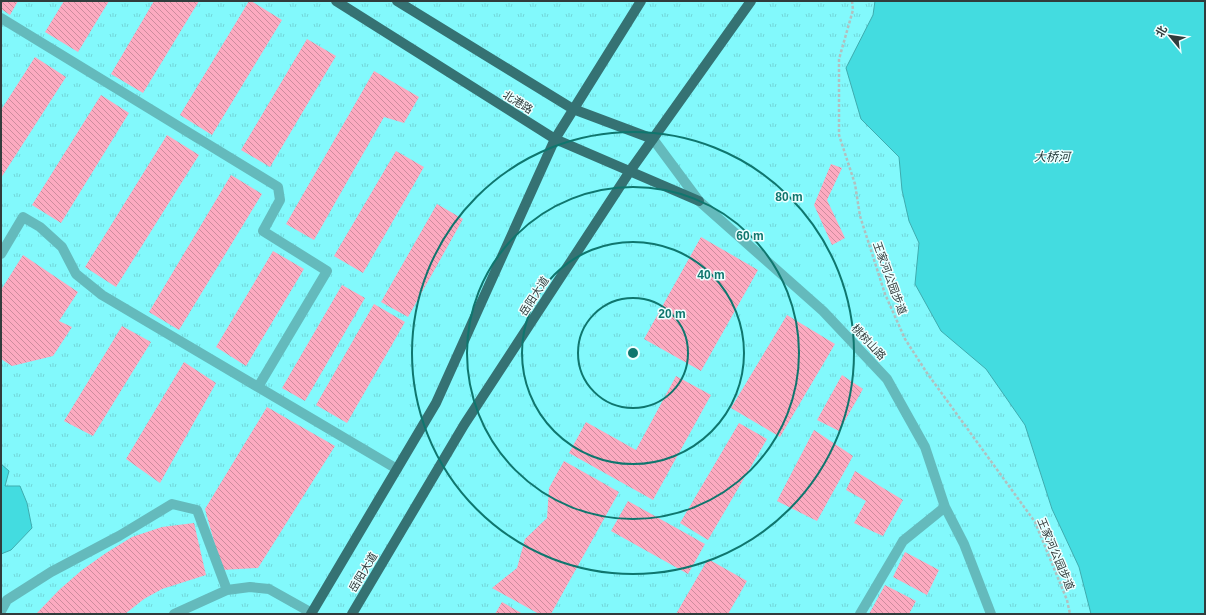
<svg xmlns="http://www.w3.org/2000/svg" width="1206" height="615" font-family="Arial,'Noto Sans SC',sans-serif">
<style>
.grass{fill:url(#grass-tufts)}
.water{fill:#43dce0;stroke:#3eacaf}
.building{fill:url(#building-back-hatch)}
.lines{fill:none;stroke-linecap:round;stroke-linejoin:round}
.path{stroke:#b1c0c0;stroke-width:2.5;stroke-dasharray:3 2;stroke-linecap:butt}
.minor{stroke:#64babc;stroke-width:10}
.major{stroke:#357273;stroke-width:10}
.ring{fill:none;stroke:#0f766e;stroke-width:2}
.labels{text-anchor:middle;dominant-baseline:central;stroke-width:3;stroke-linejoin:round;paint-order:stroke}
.street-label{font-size:11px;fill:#313c3c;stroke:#eff}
.water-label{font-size:12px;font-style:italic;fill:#203939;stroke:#eff}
.centre{fill:#0f766e;stroke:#eff;stroke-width:2}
.ring-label{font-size:12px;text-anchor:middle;font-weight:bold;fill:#0f766e;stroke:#eff;stroke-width:3;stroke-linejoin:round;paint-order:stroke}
</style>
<defs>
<pattern id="grass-tufts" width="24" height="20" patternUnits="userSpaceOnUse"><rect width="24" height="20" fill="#82f9fc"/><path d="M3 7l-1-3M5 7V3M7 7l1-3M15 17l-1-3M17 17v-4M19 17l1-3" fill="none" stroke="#71d6d9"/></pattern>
<pattern id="building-back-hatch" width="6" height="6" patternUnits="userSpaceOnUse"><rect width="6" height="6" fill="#fcaac0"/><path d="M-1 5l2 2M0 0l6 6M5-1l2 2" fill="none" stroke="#cd8c9d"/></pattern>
</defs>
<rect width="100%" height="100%" fill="#eff"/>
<path class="grass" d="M1,1h1204v613h-1204z"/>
<path class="water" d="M875,1h330v613h-114l-12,-47 -27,-58 -27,-84 -39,-56 -45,-38 -26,-47 4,-41 -10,-22 -7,-31 -3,-33 -38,-38 -15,-51 27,-53z
M1,464l8,7 -4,15h15l7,17 5,25 -21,22 -10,4z"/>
<path class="building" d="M1,1h17l-8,14 -9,-6z
M64,1h45l-31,51 -33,-20z
M154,1h45l-56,92 -32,-19z
M249,1h2l31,19 -70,115 -32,-20z
M307,39l29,17 -66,111 -29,-17z
M35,57l31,20 -65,101v-68z
M374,71l45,26 -15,26 -20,-6 -70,123 -28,-16z
M101,95l28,18 -68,110 -29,-18z
M167,135l32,20 -83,132 -31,-20z
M396,151l28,16 -61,106 -29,-17z
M831,164l11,4 -15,32 18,38 -13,7 -18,-40z
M231,175l31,19 -83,136 -30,-18z
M437,204l26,15 -55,98 -27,-15z
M701,237l57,33 -57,101 -57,-32z
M273,251l31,18 -58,97 -30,-19z
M23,255l55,37 -19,29 13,6 -19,29 -41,10 -11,-7v-69z
M342,285l23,13 -60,103 -23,-13z
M374,304l31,18 -58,101 -31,-18z
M787,315l48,29 -55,93 -49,-29z
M122,326l29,16 -58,94 -29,-15z
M184,362l32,21 -56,100 -34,-24z
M842,375l21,14 -24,42 -22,-11z
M676,376l35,19 -58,105 -84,-47 17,-31 50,28z
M267,407l68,39 -77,122 -36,2 -17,-61z
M739,423l28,16 -59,101 -28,-17z
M814,430l39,26 -36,65 -40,-20z
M564,461l55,31 -68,122h-12l-47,-26 25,-20 8,-29 22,-21 2,-30z
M855,471l48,29 -20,36 -29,-13 12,-22 -20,-11z
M628,501l77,43 -17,30 -77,-43z
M194,523l12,52 -44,14 -18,10 -19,15h-89l23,-24 23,-20 24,-17 26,-16 30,-10z
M905,552l34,18 -12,25 -34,-18z
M708,559l39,22 -19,33h-52z
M885,585l31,16 -7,13h-40z
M502,602l21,12h-28z"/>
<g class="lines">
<path class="path" d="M852,1l1,9 -14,49v76l16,49 5,32 25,78 20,45 22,34 108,149 32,78 3,14"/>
<path class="minor" d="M1,18l277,169 2,13 -17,31 64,40 -69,116
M653,139l46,62 124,110 64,68 38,68 20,60 19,37 27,70
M1,254l22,-37 17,10 22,20 14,27 26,21 295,174
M1,611l6,-11 44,-28 68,-36 53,-32 25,6 30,80 23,-3 19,2 43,24
M174,614l53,-24
M860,614l43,-73 42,-34"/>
<path class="major" d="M336,1l219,138 144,62
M397,1l176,108 80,30
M311,614l125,-211 119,-264 86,-138
M352,614l112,-189 166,-254 121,-170"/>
</g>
<g class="ring">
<circle cx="633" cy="353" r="55"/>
<circle cx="633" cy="353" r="111"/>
<circle cx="633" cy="353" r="166"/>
<circle cx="633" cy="353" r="221"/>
</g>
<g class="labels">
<g class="street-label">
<text transform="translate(518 102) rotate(32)">北港路</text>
<text transform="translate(890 278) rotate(70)">王家河公园步道</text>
<text transform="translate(534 296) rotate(-57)">岳阳大道</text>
<text transform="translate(869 342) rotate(47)">桃树山路</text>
<text transform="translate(1056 554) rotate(67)">王家河公园步道</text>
<text transform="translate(363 572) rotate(-59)">岳阳大道</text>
</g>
<g class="water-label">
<text x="1052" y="157">大桥河</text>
</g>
</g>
<circle cx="633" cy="353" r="6" class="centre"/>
<g class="ring-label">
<text x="789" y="201">80 m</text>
<text x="750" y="240">60 m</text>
<text x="711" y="279">40 m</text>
<text x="672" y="318">20 m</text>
</g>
<rect width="1206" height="615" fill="none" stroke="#313c3c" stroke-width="4"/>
<g transform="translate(1170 36) rotate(299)" stroke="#eeffff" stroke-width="3" paint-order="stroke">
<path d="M0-3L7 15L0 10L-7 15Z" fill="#313c3c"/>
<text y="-6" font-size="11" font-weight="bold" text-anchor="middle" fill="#313c3c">北</text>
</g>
</svg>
